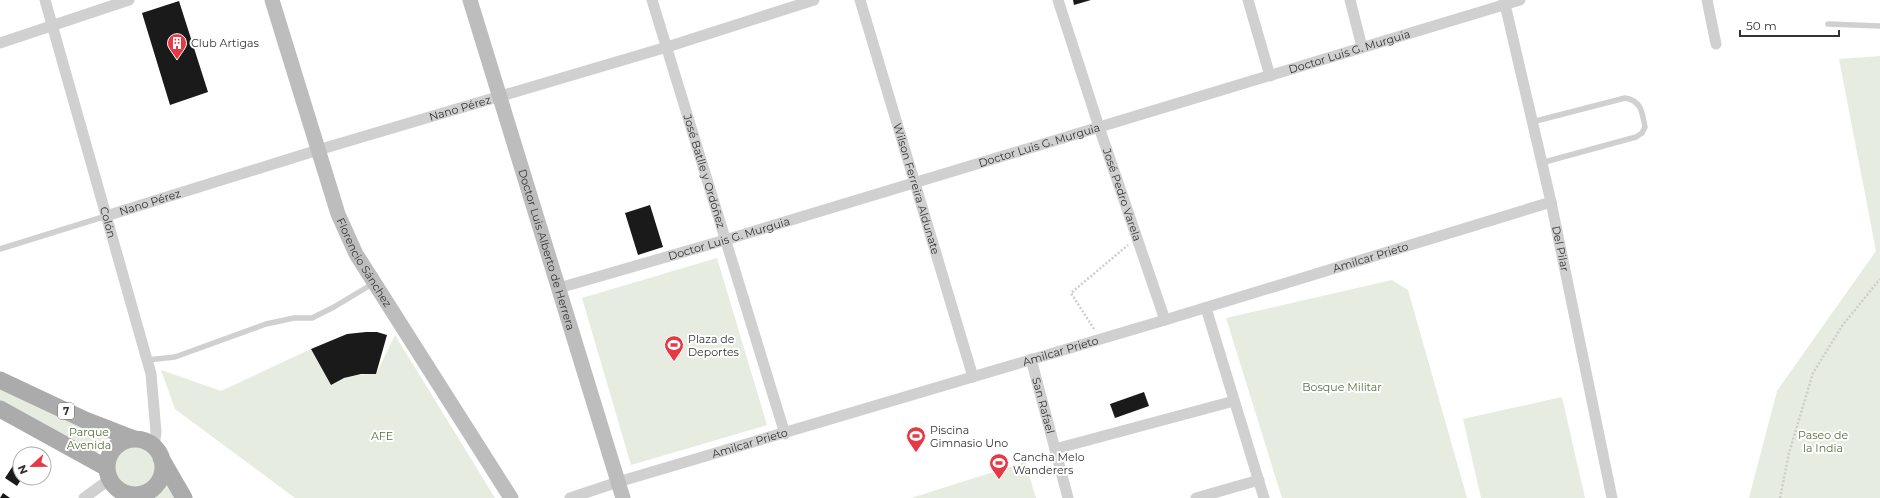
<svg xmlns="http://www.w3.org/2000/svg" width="1880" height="498" font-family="Montserrat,sans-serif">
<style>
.green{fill:#e6ecdf}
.building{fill:#1a1a1a}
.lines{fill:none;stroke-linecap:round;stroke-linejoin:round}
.path{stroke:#cdcdcd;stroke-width:2.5;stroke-dasharray:2 2;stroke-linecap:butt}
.lane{stroke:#d0d0d0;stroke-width:5.5}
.street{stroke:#d0d0d0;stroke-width:11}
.secondary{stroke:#bdbdbd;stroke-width:15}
.primary{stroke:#ababab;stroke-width:17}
.labels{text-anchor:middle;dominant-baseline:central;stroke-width:4;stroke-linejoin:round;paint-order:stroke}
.shield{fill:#fff;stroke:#707070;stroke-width:1}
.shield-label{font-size:10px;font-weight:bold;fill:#333}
.poi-label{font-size:11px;fill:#333;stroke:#fff;text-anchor:start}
.street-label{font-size:11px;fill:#333;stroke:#fff}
.park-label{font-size:11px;fill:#56703f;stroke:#fff}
</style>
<rect width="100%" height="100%" fill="#fff"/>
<path class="green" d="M1880,56v442h-131l28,-107 99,-140 -37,-192z
M717,258l50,167 -136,40 -49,-167z
M1392,280l16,10 59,208h-185l-56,-180z
M395,335l100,163h-200l-120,-89 -14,-39 60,21 90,-42 20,36c15,-9 27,-11 45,-11z
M0,387l113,48 -12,8 -5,15 -96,-57z
M1562,397l23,101h-104l-18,-79z
M113 466a21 21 0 1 1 42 0a21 21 0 1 1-42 0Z
M1025,462l11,36h-125z
M164,478l12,20h-31l14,-8z"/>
<path class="building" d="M1073,0h18l-17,5z
M179,1l29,91 -38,13 -28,-92z
M650,205l13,42 -25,8 -13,-42z
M366,332h11l10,3 -11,39h-15l-17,4 -13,7 -20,-36 36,-15z
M1144,392l5,14 -34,12 -5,-14z
M20,455v23h2l-5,8 -12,-8z
M3,493l7,5h-10z"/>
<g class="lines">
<path class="path" d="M1094,329l-23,-36 57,-48
M1780,498l9,-45 24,-80 29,-47 38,-47"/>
<path class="lane" d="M1828,24l52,2
M1532,122l93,-24c17,3 17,15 20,29l-3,6 -6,4 -95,26
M0,249l106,-33
M147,360l28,-3 91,-33 28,-6h18l22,-11 40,-24"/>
<g class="street">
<path id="s1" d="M45,0l106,374 5,58 -2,15"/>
<path id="s2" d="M652,0l133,434"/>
<path id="s3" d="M860,0l113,377"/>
<path id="s4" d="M1058,0l41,127 66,193"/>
<path d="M1248,0l22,76"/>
<path d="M1350,0l12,47"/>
<path id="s5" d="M1504,0l47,202 61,296"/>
<path d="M1707,0l9,44"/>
<path d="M0,43l129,-43"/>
<path id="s6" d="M106,216l212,-66 349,-103 147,-47"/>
<path id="s7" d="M559,288l166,-48 795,-240"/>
<path d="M1206,308l58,190"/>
<path id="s8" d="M1031,359l37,139"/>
<path d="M1055,449l179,-48"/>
<path d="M84,498l26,-19"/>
<path id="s9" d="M570,498l48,-16 547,-162 386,-118"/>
<path d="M1196,498l63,-18"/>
</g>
<g class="secondary">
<path id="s10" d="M272,0l66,214 18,40 155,244"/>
<path id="s11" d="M470,0l153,498"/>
</g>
<path class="primary" d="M0,380l85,40 49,19
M0,409l107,59
M107 467a28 28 0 1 1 56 0a28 28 0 1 1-56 0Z
M161,458l23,40"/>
</g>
<defs>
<symbol id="building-pin" viewBox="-11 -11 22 30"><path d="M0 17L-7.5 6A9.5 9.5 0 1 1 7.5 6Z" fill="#e63946" stroke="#fff"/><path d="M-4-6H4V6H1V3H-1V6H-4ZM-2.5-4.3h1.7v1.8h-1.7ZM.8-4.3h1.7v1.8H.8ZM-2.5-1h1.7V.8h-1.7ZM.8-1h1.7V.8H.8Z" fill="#fff"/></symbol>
<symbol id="stadium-pin" viewBox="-11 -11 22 30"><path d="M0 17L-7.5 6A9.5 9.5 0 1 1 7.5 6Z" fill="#e63946" stroke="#fff"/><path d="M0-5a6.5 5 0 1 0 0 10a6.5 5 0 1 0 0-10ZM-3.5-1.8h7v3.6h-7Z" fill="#fff"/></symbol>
</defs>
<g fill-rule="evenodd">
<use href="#building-pin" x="166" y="32" width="22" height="30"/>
<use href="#stadium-pin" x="663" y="334" width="22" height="30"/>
<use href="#stadium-pin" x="905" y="425" width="22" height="30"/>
<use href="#stadium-pin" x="988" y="452" width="22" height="30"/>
</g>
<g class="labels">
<rect class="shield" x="58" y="403" width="16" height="16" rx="3"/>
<g class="shield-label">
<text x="66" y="411">7</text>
</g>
<g class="poi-label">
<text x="191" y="43">Club Artigas</text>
<text x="688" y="339">Plaza de<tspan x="688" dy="13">Deportes</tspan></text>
<text x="930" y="430">Piscina<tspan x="930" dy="13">Gimnasio Uno</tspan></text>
<text x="1013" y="457">Cancha Melo<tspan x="1013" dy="13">Wanderers</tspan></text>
</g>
<g class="street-label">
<text stroke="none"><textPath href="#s7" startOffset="825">Doctor Luis G. Murguia</textPath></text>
<text stroke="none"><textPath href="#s6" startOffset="370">Nano Pérez</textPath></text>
<text stroke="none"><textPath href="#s7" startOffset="501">Doctor Luis G. Murguia</textPath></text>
<text stroke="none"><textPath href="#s2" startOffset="179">José Batlle y Ordóñez</textPath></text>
<text stroke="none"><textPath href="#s3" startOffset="197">Wilson Ferreira Aldunate</textPath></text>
<text stroke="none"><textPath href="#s4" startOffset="205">José Pedro Varela</textPath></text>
<text stroke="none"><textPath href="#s6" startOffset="46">Nano Pérez</textPath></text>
<text stroke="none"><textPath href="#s1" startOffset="231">Colón</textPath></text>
<text stroke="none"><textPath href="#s7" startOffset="177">Doctor Luis G. Murguia</textPath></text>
<text stroke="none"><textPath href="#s5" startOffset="255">Del Pilar</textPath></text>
<text stroke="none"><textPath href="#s11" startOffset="261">Doctor Luis Alberto de Herrera</textPath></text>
<text stroke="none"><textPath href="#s9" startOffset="836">Amilcar Prieto</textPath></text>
<text stroke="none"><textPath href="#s10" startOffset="279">Florencio Sánchez</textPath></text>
<text stroke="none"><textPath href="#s9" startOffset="512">Amilcar Prieto</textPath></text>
<text stroke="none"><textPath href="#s8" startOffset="48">San Rafael</textPath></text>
<text stroke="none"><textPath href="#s9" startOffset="188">Amilcar Prieto</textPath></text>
</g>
<g class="park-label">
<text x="1342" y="387">Bosque Militar</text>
<text x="89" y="432">Parque<tspan x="89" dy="13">Avenida</tspan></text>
<text x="1823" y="435">Paseo de<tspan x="1823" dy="13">la India</tspan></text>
<text x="382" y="436">AFE</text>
</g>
</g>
<g transform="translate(32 466) rotate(248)"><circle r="19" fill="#ffffff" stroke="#adadad"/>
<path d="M0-3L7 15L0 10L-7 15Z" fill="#e63946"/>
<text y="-6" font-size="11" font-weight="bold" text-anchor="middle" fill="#333333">N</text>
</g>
<path d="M1740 30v6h99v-6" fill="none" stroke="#333333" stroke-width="2"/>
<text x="1746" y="30" font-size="12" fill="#333333" stroke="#ffffff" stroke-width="3" paint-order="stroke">50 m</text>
</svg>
